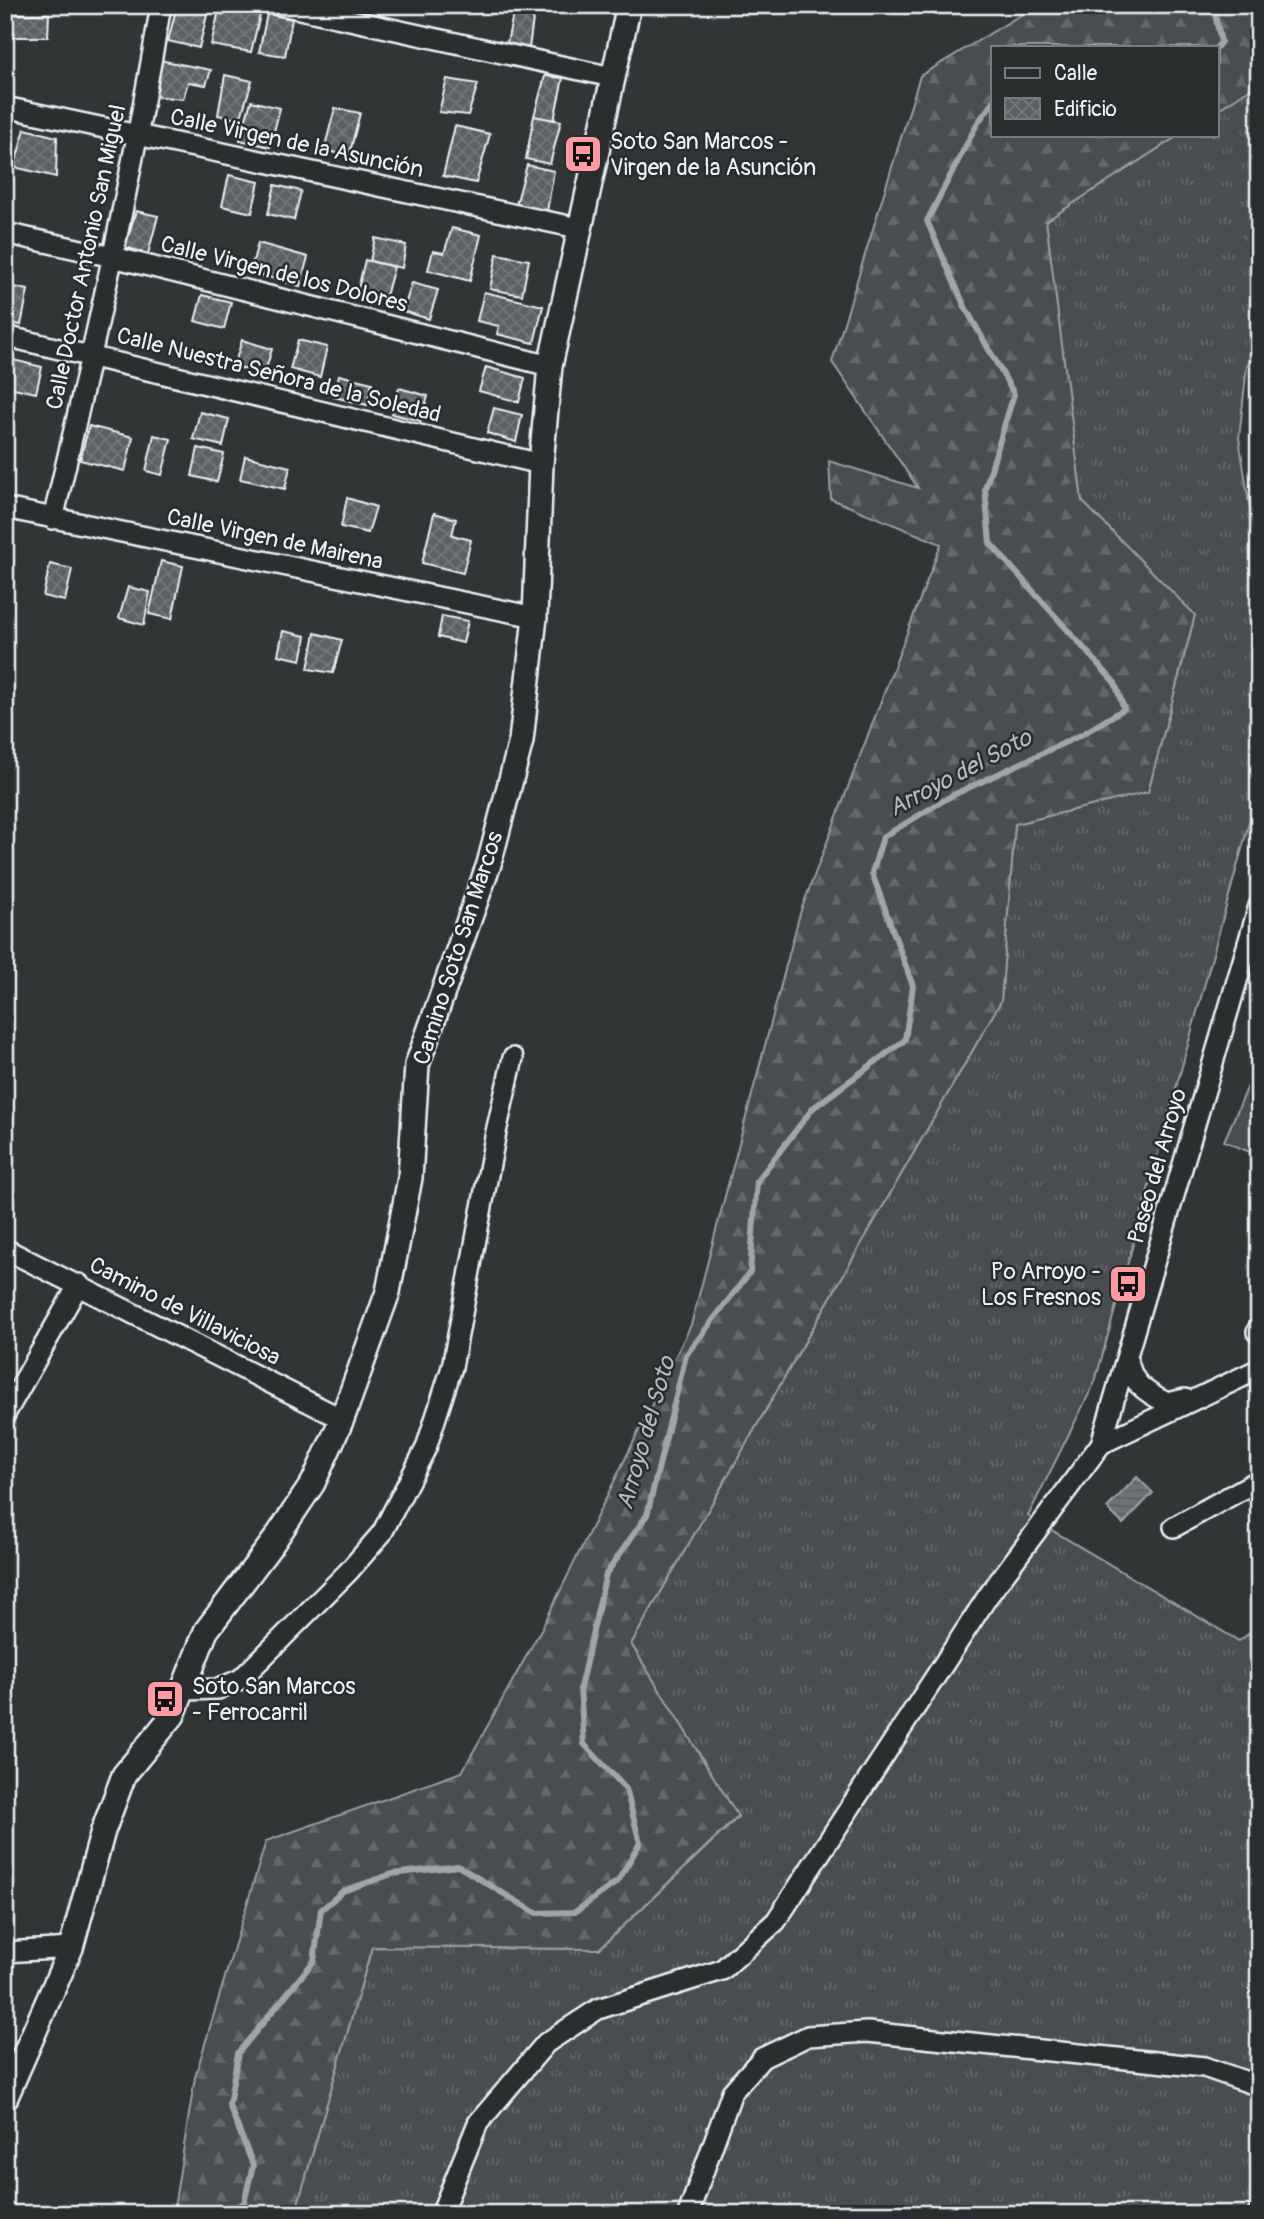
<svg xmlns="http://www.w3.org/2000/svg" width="1264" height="2219" font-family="Pangolin,sans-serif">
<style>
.grass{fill:url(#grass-tufts);stroke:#989fa4;stroke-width:2}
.forest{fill:url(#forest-firs);stroke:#989fa4;stroke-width:2}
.pitch{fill:#494d4f;stroke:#989fa4;stroke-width:2}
.water{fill:url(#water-rules);stroke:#9fa5aa;stroke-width:2}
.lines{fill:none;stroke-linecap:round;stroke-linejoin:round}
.stream{stroke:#9fa5aa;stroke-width:6}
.building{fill:url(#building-cross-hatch);stroke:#e8f1f8;stroke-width:2}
.minor-casing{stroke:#e8f1f8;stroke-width:24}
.tertiary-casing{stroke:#e8f1f8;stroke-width:28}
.minor{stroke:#2a2d2e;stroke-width:19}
.tertiary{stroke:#2a2d2e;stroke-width:23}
.labels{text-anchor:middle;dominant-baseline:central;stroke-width:5;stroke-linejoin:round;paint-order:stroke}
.poi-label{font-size:23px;fill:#e8f1f8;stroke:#2a2d2e;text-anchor:start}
.street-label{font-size:23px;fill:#e8f1f8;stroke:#2a2d2e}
.water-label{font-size:24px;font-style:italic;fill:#b1b8be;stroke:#2a2d2e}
</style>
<defs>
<pattern id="grass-tufts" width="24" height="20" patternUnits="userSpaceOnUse" patternTransform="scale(1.75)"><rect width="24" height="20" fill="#494d4f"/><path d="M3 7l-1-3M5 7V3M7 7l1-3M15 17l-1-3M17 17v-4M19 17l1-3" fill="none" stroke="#636769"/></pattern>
<pattern id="forest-firs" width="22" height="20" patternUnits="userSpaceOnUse" patternTransform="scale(1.75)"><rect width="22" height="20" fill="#494d4f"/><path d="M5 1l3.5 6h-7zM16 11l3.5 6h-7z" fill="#636769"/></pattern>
<pattern id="water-rules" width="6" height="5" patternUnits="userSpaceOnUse" patternTransform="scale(1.75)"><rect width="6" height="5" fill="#6e7376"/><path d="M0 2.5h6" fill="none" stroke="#5a5e60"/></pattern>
<pattern id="building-cross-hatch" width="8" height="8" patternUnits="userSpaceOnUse" patternTransform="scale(1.75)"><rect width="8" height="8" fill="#5c6063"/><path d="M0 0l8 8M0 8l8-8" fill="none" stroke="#73777a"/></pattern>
</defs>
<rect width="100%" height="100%" fill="#323536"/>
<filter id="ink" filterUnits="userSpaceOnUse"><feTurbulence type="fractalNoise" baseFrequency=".0143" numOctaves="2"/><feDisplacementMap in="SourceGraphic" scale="14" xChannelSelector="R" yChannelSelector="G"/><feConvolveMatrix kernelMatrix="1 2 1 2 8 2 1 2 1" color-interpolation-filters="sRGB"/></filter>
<g filter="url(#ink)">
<path class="grass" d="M1259,83v256l-12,27 -8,72 20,130v219l-164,595 -67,134 211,125 20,-15v588h-964l77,-267 227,2 139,-132 -107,-173 370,-643 14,-177 133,-32 47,-177 -113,-113 -36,-281 133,-86h38v-25z"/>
<path class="forest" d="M1037,5h222v78l-42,27v-63h-224v88h186l-133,86 36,280 113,114 -47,177 -133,32 -14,177 -370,643 107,172 -139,133 -227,-2 -77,267h-122l22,-137 71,-236 196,-69 81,-146 148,-301 109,-412 141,-369 -110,-45 -2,-38 89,27 -86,-126 88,-286z"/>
<path class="pitch" d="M1259,1061v95l-35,-15z"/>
<path class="water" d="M1137,1477l16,16 -30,31 -16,-16z"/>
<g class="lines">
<path class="stream" d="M1213,5l8,37 -4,5
M221,2214l23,-11 9,-38 -24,-60 9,-52 76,-92 7,-51 22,-19 49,-17 66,-8 78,47 39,-1 43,-31 22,-38 -14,-54 -42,-45 -4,-56 26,-114 41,-59 39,-160 64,-83 7,-91 56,-73 92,-68 8,-54 -41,-113 11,-36 68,-41 130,-61 43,-26 -9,-26 -125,-140 -5,-54 29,-95 -49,-87 -38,-86 50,-97 16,-22"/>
</g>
<path class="building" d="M515,5h20l-6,43 -22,-5z
M177,6l31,5 -9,37 -31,-7z
M219,10l41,5 -9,37 -40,-7z
M13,14h36l-1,23h-36z
M267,14l25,5 -7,37 -26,-4z
M159,60l52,10 -5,15 -18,-3 -5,17 -31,-3z
M225,75l27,6 -12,39 -22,-5z
M545,76l18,2 -9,42 -20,-4z
M447,79l31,5 -10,31 -29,-3z
M251,101l29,7 -10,39 -30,-7z
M335,108l25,5 -11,43 -25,-6z
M534,116l27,5 -11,43 -24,-5z
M455,126l35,8 -14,49 -33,-7z
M25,129l32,8 -1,40 -42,-10z
M527,165l27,6 -7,40 -31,-6z
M229,175l30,7 -7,31 -30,-7z
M275,185l26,6 -7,29 -26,-6z
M136,211l22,5 -10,38 -23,-7z
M452,228l29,7 -11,46 -42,-11 5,-19 11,2z
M375,238l31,7 -4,23 -32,-7z
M258,243l50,14 -8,29 -50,-14z
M497,254l32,6 -7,35 -32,-6z
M365,260l29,7 -8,29 -28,-7z
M412,283l26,7 -9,29 -26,-8z
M5,285l23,5 -7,35 -16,-3z
M484,292l59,14 -9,37 -37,-9 2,-8 -22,-5z
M202,295l29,7 -7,27 -29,-8z
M242,340l30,9 -8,26 -30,-9z
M298,340l29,7 -7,30 -30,-8z
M5,358l37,9 -6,26 -31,-7z
M486,367l39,11 -6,24 -40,-11z
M339,375l33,8 -5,22 -33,-8z
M399,388l29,8 -7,25 -29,-7z
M494,408l28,7 -6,27 -29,-9z
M200,412l29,7 -6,27 -30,-7z
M89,426l44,11 -8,34 -45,-11z
M154,435l17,4 -9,36 -16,-4z
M198,448l26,6 -7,28 -25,-6z
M245,456l45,11 -5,22 -45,-10z
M347,498l29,9 -8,26 -27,-6z
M434,513l22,6 -4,16 19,5 -8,33 -41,-10z
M161,561l22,5 -11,53 -23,-5z
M50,564l22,5 -7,32 -22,-5z
M128,587l22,5 -6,33 -25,-7z
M442,616l26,5 -5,22 -25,-6z
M283,631l23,5 -5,24 -23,-5z
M315,633l27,7 -9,33 -25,-4z"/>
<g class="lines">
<defs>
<path id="minor" d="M281,5l331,72
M5,107l573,121
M5,233l108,24 437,109
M5,336l536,128
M5,508l530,109
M53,519c41,-171 79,-341 108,-514
M5,1249l337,170
M1257,1332l2,-5
M1127,1356c4,27 16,35 40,47l18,-4
M5,1414l74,-130
M1101,1444l158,-75
M1174,1527l85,-47
M184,1690l34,-1 23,-10 107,-107 34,-39 44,-85 26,-81 44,-235 17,-74
M5,1952l66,-4
M441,2214l37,-91 68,-80 52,-34 124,-39 54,-49 212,-325 113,-152 158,-538
M688,2214l44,-122 30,-34 46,-22 59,-4 337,35 55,19
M1258,2214l1,-1"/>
<path id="tertiary" d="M5,2099l66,-151 32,-117 21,-56 49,-60 33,-84 68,-90 39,-58 29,-64 46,-127 22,-114 7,-113 72,-201 32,-123 14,-124 6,-153 9,-98 79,-361"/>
</defs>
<use href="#minor" class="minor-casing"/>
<use href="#tertiary" class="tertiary-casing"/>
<use href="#minor" class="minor"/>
<use href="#tertiary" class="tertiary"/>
</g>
</g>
<defs>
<symbol id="bus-square" viewBox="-11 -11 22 22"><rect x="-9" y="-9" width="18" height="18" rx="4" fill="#ff9aa2" stroke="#2a2d2e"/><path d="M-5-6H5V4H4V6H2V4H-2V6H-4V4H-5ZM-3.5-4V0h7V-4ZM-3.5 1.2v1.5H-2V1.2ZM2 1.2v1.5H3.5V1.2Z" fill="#111"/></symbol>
</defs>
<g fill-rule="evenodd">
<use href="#bus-square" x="561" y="132" width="44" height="44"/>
<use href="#bus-square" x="1106" y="1262" width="44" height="44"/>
<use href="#bus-square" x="143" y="1677" width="44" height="44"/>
</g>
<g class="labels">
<g class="poi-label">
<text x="610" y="141">Soto San Marcos -<tspan x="610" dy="26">Virgen de la Asunción</tspan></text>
<text x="1101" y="1271" text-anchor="end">Pº Arroyo -<tspan x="1101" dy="26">Los Fresnos</tspan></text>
<text x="192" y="1686">Soto San Marcos<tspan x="192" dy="26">- Ferrocarril</tspan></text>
</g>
<g class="street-label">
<text transform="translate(297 143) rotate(12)">Calle Virgen de la Asunción</text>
<text transform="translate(86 257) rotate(-78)">Calle Doctor Antonio San Miguel</text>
<text transform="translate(284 274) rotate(14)">Calle Virgen de los Dolores</text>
<text transform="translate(279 375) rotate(14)">Calle Nuestra Señora de la Soledad</text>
<text transform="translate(275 539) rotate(12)">Calle Virgen de Mairena</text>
<text transform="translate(458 948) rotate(-72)">Camino Soto San Marcos</text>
<text transform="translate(1157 1166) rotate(-74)">Paseo del Arroyo</text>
<text transform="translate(185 1311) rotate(27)">Camino de Villaviciosa</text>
</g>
<g class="water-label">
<text transform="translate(960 773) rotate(-28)">Arroyo del Soto</text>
<text transform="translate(646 1433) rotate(-74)">Arroyo del Soto</text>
</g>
</g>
<rect width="1264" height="2219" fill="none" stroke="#2a2d2e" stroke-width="28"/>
<rect x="14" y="14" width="1236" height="2191" fill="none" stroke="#e8f1f8" stroke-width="2.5" filter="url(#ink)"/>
<rect x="991" y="46" width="228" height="91" fill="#2a2d2e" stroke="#767b7f" stroke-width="2"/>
<rect x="1005" y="68" width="35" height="10" fill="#2a2d2e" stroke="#767b7f" stroke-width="2"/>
<text x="1054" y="80" font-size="21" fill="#e8f1f8">Calle</text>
<rect x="1005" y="98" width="35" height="21" fill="url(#building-cross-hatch)" stroke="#767b7f" stroke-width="2"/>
<text x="1054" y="116" font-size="21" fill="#e8f1f8">Edificio</text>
</svg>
